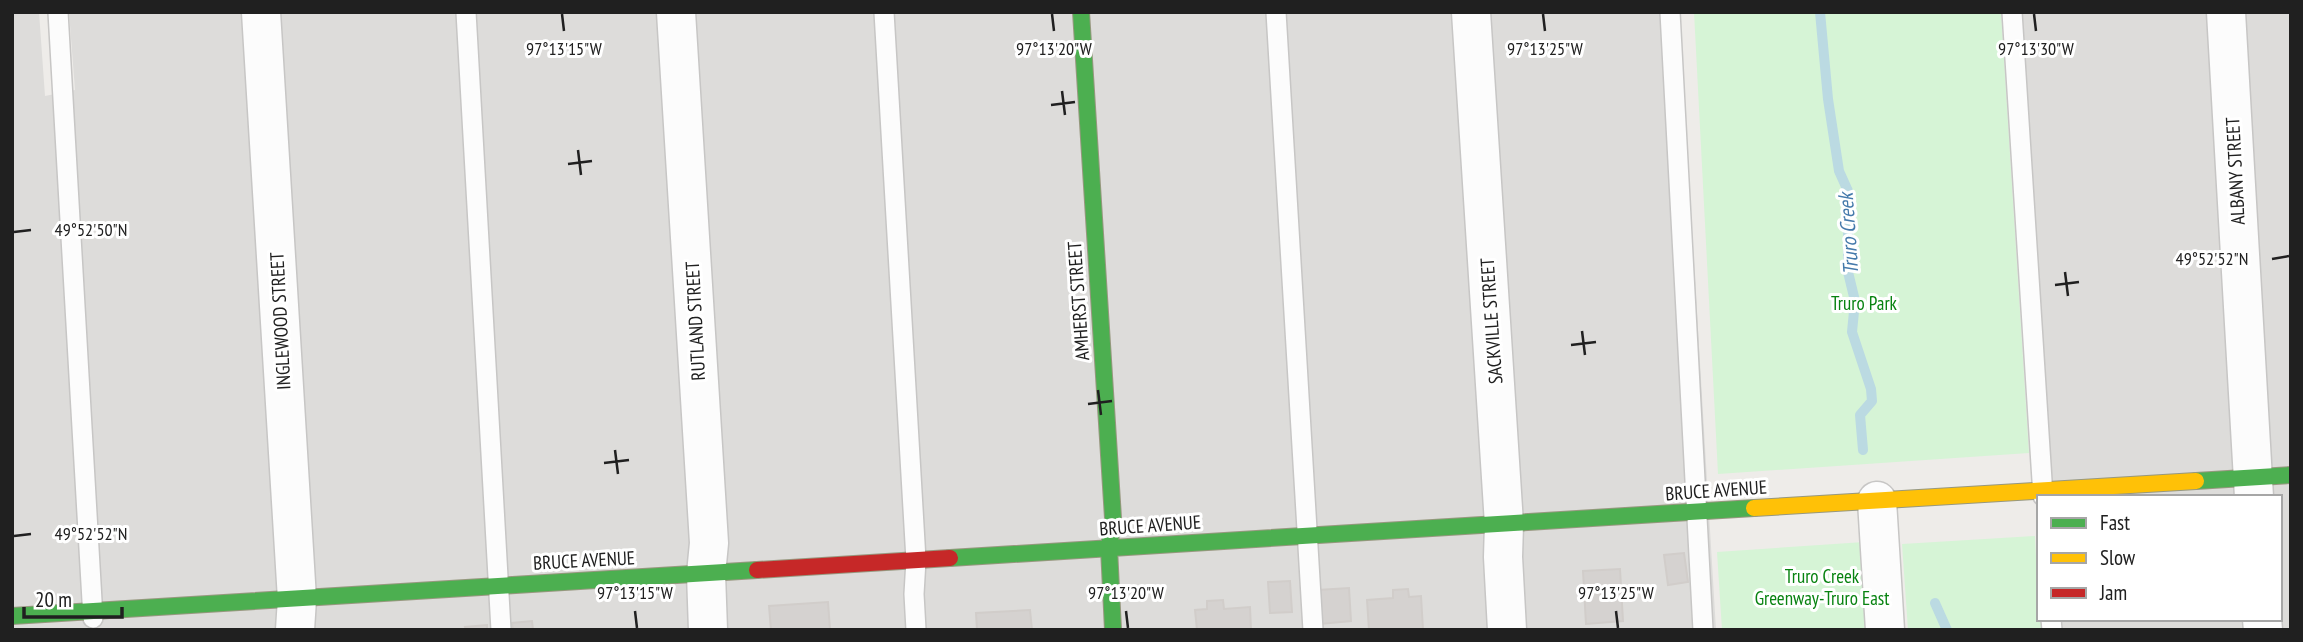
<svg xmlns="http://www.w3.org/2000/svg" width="2303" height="642" font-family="'PT Sans Narrow',sans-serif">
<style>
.residential{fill:#dddcda}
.park{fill:#d6f4d6}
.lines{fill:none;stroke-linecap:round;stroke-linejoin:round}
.stream{stroke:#bbdae2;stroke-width:10}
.building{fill:#d5d2d0;stroke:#d1cdca;stroke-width:2}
.lane-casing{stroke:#c7c6c5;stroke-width:22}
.street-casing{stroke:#c7c6c5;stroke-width:41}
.fast-casing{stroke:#97987f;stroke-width:18}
.slow-casing{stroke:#97987f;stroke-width:18}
.jam-casing{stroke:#97987f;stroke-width:18}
.lane{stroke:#fcfcfc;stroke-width:19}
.street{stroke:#fcfcfc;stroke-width:38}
.fast{stroke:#4caf50;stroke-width:16}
.slow{stroke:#ffc107;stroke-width:16}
.jam{stroke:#c62828;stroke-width:16}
.ticks{fill:none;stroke:#202020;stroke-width:2.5}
.labels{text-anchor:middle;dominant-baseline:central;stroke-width:6;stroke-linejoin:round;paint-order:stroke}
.street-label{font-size:19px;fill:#202020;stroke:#fff}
.park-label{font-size:19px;fill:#088311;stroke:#fff}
.water-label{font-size:21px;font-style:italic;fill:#457aab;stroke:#fff}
.ticks-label{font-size:18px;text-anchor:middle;fill:#202020;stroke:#fff;stroke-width:6;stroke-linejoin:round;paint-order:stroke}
</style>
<rect width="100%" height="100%" fill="#eeece9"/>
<path class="residential" d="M12,12h27l6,84 30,-6 -6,-78h1610l37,618h-1704z
M2012,12h279v618h-239l-1,-11h229v-122h-237z"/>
<path class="park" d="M1694,12h307l28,441 -311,21z
M2035,536l4,83h2l1,11h-134l-6,-86z
M1864,542l5,88h-147l-5,-78z"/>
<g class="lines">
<path class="stream" d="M1820,12l8,87 11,72 9,20v81l7,29 -3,31 19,57 1,12 -12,14 3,35
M1935,603l12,27"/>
</g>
<path class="building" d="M1684,553l4,29 -20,3 -4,-30z
M1620,569l3,52 -37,3 -3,-53z
M1290,581l2,31 -22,1 -2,-31z
M1349,588l2,33 -31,3 -2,-34z
M1408,589l1,8 12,-1 2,34h-54l-2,-30 26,-2v-8z
M1223,600l1,9 26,-2 1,23h-54l-2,-20 12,-1v-8z
M828,602l2,28h-59l-2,-24z
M1030,610l2,20h-55l-1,-17z
M532,621l1,9h-20l-1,-7z
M487,625v5h-21l-1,-3z"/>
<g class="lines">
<defs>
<path id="lane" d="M58,12l35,606
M466,12l35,618
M884,12l32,548 -2,34 2,36
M1276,12l37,618
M1670,12l33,618
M2012,12l31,484
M2051,619l1,11"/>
<path id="street" d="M261,12l36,587 -2,31
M676,12l33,531 -3,31 2,56
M1471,12l33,512 -1,33 4,73
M2226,12l28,485
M1877,501l8,129
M2262,619l1,11"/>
<path id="fast" d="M1081,12l32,506 -4,30 4,82
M2196,481l95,-6
M950,558l804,-50
M12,616l745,-46"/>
<path id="slow" d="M1754,508l442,-27"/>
<path id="jam" d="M757,570l193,-12"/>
</defs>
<use href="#lane" class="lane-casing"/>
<use href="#street" class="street-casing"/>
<use href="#fast" class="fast-casing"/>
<use href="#slow" class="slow-casing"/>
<use href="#jam" class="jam-casing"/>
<use href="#lane" class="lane"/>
<use href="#street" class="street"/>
<use href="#fast" class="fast"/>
<use href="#slow" class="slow"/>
<use href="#jam" class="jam"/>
</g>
<path class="ticks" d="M562,14l2,17M1052,14l2,17M1543,14l2,17M2034,14l2,17M1062,91l3,24M1051,105l24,-3M578,150l3,25M568,164l24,-3M14,232l17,-2M2272,259l17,-3M2065,272l3,24M2055,285l24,-3M1582,331l3,24M1571,345l25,-3M1098,390l3,25M1088,404l24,-3M615,450l3,24M604,463l25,-3M14,536l17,-2M635,611l2,17M1126,611l2,17M1616,611l2,17"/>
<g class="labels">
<g class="street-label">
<text transform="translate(2235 171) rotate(-93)">ALBANY STREET</text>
<text transform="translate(1078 301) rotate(-94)">AMHERST STREET</text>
<text transform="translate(280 321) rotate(-93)">INGLEWOOD STREET</text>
<text transform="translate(695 321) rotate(-93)">RUTLAND STREET</text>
<text transform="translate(1491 321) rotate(-94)">SACKVILLE STREET</text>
<text transform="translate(1716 490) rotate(-4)">BRUCE AVENUE</text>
<text transform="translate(1150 525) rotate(-4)">BRUCE AVENUE</text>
<text transform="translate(584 560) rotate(-3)">BRUCE AVENUE</text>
</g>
<g class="park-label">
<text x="1864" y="303">Truro Park</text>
<text x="1822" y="576">Truro Creek<tspan x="1822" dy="22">Greenway-Truro East</tspan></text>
</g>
<g class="water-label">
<text transform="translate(1848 234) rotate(-94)">Truro Creek</text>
</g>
</g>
<g class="ticks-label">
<text x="564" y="55">97°13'15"W</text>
<text x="1054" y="55">97°13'20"W</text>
<text x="1545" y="55">97°13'25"W</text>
<text x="2036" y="55">97°13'30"W</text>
<text x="91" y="236">49°52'50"N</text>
<text x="2212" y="265">49°52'52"N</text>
<text x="91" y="540">49°52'52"N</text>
<text x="635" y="599">97°13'15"W</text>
<text x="1126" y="599">97°13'20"W</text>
<text x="1616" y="599">97°13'25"W</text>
</g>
<rect width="2303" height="642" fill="none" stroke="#202020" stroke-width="28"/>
<rect x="2037" y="495" width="245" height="126" fill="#ffffff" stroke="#a6a6a6" stroke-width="2"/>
<rect x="2051" y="518" width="35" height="10" fill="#4caf50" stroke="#a6a6a6" stroke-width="2"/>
<text x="2100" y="530" font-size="21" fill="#202020">Fast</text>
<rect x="2051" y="553" width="35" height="10" fill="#ffc107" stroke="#a6a6a6" stroke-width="2"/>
<text x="2100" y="565" font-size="21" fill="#202020">Slow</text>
<rect x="2051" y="588" width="35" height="10" fill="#c62828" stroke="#a6a6a6" stroke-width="2"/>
<text x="2100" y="600" font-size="21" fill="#202020">Jam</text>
<path d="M24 607v10h98v-10" fill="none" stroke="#202020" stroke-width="3.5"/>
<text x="35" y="607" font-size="21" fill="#202020" stroke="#ffffff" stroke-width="5" paint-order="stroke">20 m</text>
</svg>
